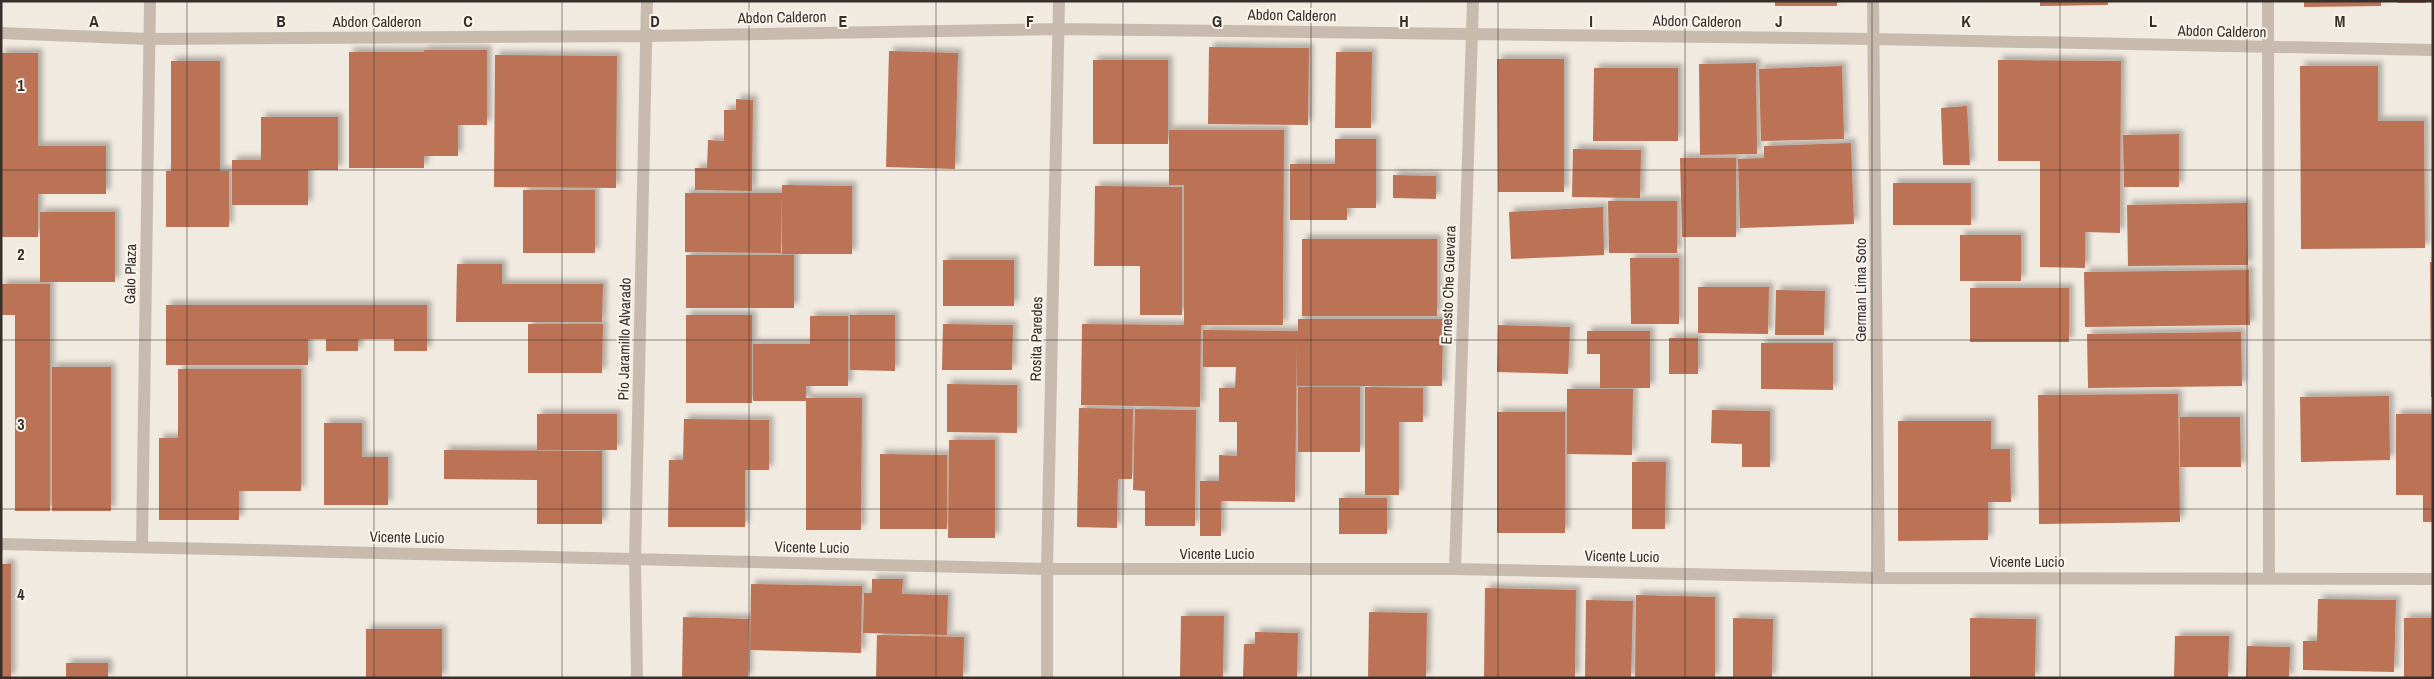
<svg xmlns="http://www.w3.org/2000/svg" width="2434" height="679" font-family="'Archivo Narrow',sans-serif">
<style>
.building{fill:#bb7254;filter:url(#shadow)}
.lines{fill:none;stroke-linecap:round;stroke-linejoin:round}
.street{stroke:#c8bbad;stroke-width:12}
.grid{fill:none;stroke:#372f2b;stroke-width:1;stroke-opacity:0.55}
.labels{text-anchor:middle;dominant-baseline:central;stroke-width:4;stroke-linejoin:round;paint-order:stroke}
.street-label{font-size:15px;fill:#372f2b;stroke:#f9f4ec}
.grid-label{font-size:16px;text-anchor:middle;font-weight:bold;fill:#372f2b;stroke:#f9f4ec;stroke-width:4;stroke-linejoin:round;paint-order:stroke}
</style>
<defs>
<filter id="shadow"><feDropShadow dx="4.5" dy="-4.5" stdDeviation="2.5" flood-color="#0004"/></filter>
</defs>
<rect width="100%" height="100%" fill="#f1eae0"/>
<path class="building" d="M1775,1h62v5h-62z
M2040,1h68v4l-68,1z
M2304,1h77v5l-77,1z
M2397,1h29v2h-28z
M1209,47l100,1 -1,77 -100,-1z
M424,50h63v75h-29v31h-34v12h-75v-116h75z
M889,51l69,2 -3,116 -69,-2z
M1336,52h36l-1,76h-36z
M1,53h37v93h68v48h-68v43h-37z
M495,55l122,1 -1,132 -122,-1z
M1497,59h67v133h-66z
M1093,60h75v84h-75z
M1998,60l123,1 -1,172 -35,-1v36l-45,-1v-106h-42z
M171,61h49v110h9v56h-63v-56h5z
M1756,63l1,91 -57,1 -1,-91z
M1842,66l2,73 -83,2 -2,-72z
M2300,66h78v55h46l1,127 -124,1z
M1594,68h84v73h-85z
M736,99l17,1 -1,91 -57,-1v-22h12l1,-28 16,1v-31h12z
M1967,106l3,59h-27l-2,-57z
M261,117h77v53h-30v35h-76v-45h29z
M1169,130h115l-1,195h-82l-1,82 -119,-2 1,-81 102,1v-140h-15z
M2179,134v53h-55l-1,-52z
M1335,139h41v69h-29v12h-57v-56h45z
M1851,143l3,81 -114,4 -2,-69 26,-1v-12z
M1573,149l68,1 -1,48 -68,-1z
M1680,158h56v79h-54z
M1393,175l43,1v23l-43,-1z
M1893,183h78v42h-78z
M782,185l70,1v68h-70v-56l-1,55 -96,-1v-59h97z
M1095,186l87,1v128h-42v-49h-46z
M523,190h72v63h-72z
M1608,201h69v52h-68z
M2247,203l1,62 -120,1 -1,-61z
M1603,207l1,48 -93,4 -2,-47z
M40,212h75v70h-75z
M1960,235h61v46h-61z
M1302,239h135v77h-135z
M686,255h108v53h-108z
M1630,258h49v66h-48z
M943,260h71v46h-71z
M2430,262h3v135h-2z
M457,264h45v20h101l-1,38h-146z
M2249,270l1,55 -165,2 -1,-55z
M1,284h49v227h-35v-196h-14z
M1698,287h71l-1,47 -70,-1z
M1970,288h99v54h-99z
M1776,290l49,1 -1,44h-49z
M166,305h261v46h-33v-12h-36v12h-32v-12h-18v26h-142z
M686,315h66v88h-66z
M850,315h45v56l-45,-1z
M810,316h38v70h-42v12h56l-1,132h-55v-129h-53v-57h57z
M1298,319h145l-1,67h-145v-42l-2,158 -74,-1v35h-21v-55h19v-26l18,1v-34h-18v-34h16l1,-21h-33v-37l95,1z
M528,324h75l-1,49h-74z
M943,324l70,1 -1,45h-70z
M1498,325l72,2 -2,47 -71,-2z
M1587,331h63v57h-50v-34h-13z
M2241,332l1,54 -154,2 -1,-54z
M1669,338h29v36h-29z
M1761,343h72v47l-72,-1z
M52,367h59v144h-59z
M178,369h123v122h-62v29h-80v-82h19z
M947,384l70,1v48l-70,-1z
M1298,387h62v65h-62z
M1365,387l58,1v34h-24v73h-34z
M1567,389h66l-1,66 -65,-1z
M2178,394l2,128 -141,2 -1,-129z
M2389,396l1,64 -89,2 -1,-65z
M1079,408l54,1 -1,70h-14l-1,49 -40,-1z
M1135,409l61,1 -1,116h-50v-35l-12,-1z
M1712,410l58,1v56h-28v-23l-31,-1z
M1497,412h68v121h-68z
M537,414h80v36h-80z
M2396,414h37v108h-10v-27h-27z
M2180,417h60l1,50h-61z
M684,419l85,1v50h-24v57h-77l1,-67h14z
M1898,421h93v28h19l1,53h-23v38l-90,1z
M324,423h38v34h26v48h-64z
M949,440h46v98h-47z
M444,450l158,1v73h-65v-44l-93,-1z
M880,454l67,1v74h-67z
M1632,462h34l-1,67h-33z
M1339,498h48v36h-48z
M1,564h10v114h-10z
M872,579h31l-1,15 46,1 -1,40 -84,-2 1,-40h8z
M751,584l111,2 -1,67 -111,-3z
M1485,588l91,2 -1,88h-91z
M1636,595l79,2v81h-80z
M2318,599l78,1 -2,72 -91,-2v-29h14z
M1586,600l47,1 -2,77h-46z
M1369,612l58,1 -1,65h-58z
M1181,616h43l-1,62h-43z
M683,617l66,2 -1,59h-66z
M1733,618l40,1 -1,59h-39z
M1970,618l66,1 -1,59h-65z
M2404,618h29v60h-29z
M366,629h76v49h-76z
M1255,632l43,1 -1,45h-54l1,-34h11z
M877,635l87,2 -1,41h-87z
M2175,636h54l-1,42h-54z
M2247,646l43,1 -1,31h-43z
M66,663h42v15h-42z"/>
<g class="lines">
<path class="street" d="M1873,1l6,577
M2268,1l1,577
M1,33l148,6 498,-3 412,-7 815,10 559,11
M1,544l1046,25h408l424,9 554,1
M142,546l8,-545
M1455,569l18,-568
M637,678l-2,-119 12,-558
M1047,678v-109l12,-568"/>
</g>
<path class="grid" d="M187,1v677M374,1v677M562,1v677M749,1v677M936,1v677M1123,1v677M1311,1v677M1498,1v677M1685,1v677M1872,1v677M2060,1v677M2247,1v677M1,170h2432M1,340h2432M1,509h2432"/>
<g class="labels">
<g class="street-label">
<text transform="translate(1292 15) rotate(1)">Abdon Calderon</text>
<text transform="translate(782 17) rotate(-1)">Abdon Calderon</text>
<text x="377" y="21">Abdon Calderon</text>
<text transform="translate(1697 21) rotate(1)">Abdon Calderon</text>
<text transform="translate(2222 31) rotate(1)">Abdon Calderon</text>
<text transform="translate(130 274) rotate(-89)">Galo Plaza</text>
<text transform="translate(1448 285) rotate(-88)">Ernesto Che Guevara</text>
<text transform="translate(1860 290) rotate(-90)">German Lima Soto</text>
<text transform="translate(624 339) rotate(-89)">Pío Jaramillo Alvarado</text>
<text transform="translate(1036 339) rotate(-89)">Rosita Paredes</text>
<text transform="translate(407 537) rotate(1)">Vicente Lucio</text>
<text transform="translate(812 547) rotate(1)">Vicente Lucio</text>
<text x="1217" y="553">Vicente Lucio</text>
<text transform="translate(1622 556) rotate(1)">Vicente Lucio</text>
<text x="2027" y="561">Vicente Lucio</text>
</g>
</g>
<g class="grid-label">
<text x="94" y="27">A</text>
<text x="281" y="27">B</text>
<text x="468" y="27">C</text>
<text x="655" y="27">D</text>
<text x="843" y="27">E</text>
<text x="1030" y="27">F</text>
<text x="1217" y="27">G</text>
<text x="1404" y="27">H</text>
<text x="1591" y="27">I</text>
<text x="1779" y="27">J</text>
<text x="1966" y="27">K</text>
<text x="2153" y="27">L</text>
<text x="2340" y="27">M</text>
<text x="21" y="91">1</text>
<text x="21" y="260">2</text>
<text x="21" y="430">3</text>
<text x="21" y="600">4</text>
</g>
<rect width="2434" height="679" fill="none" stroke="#372f2b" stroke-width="5"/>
</svg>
